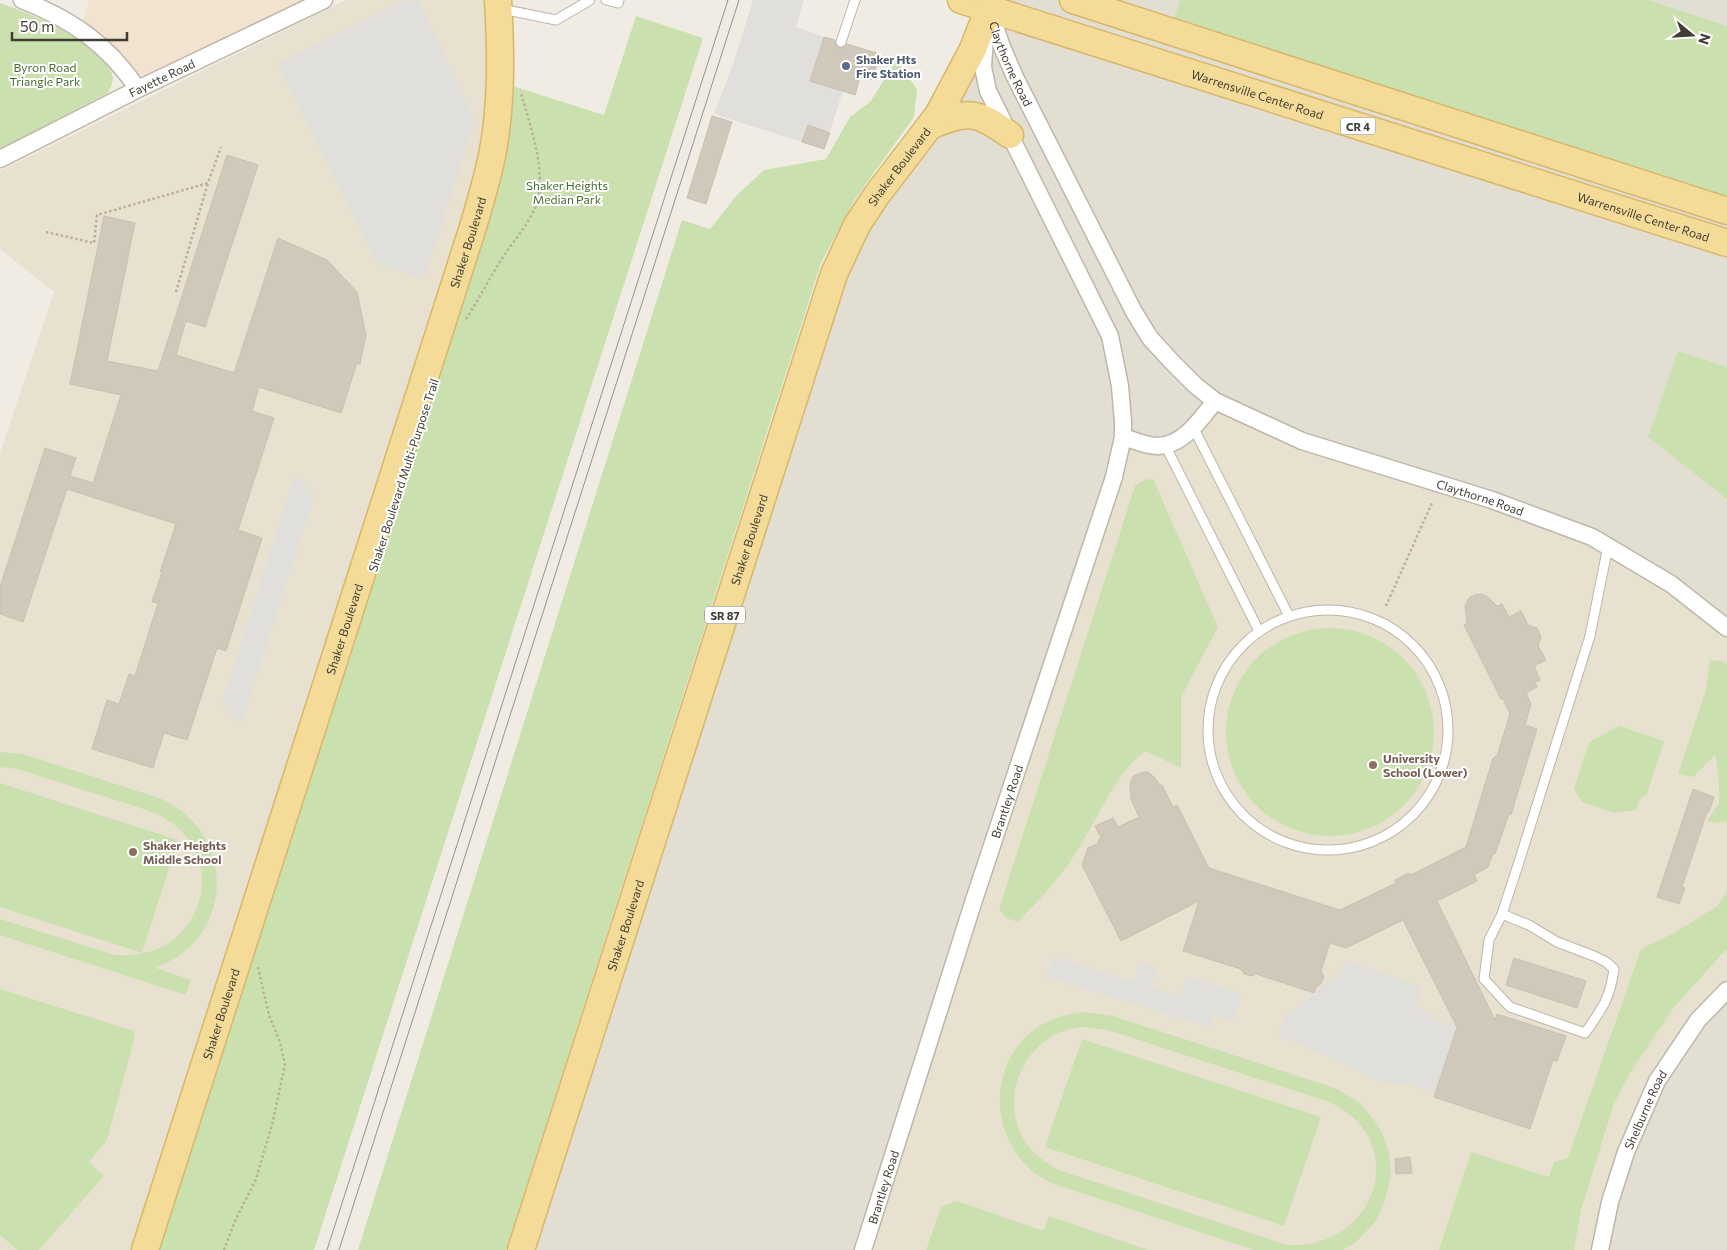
<svg xmlns="http://www.w3.org/2000/svg" width="1727" height="1250" font-family="Commissioner,sans-serif">
<style>
.residential{fill:#e3ded2}
.commercial{fill:#f1e3d0}
.education{fill:#e8e1cf}
.green{fill:#cae1af;fill-rule:evenodd}
.parking{fill:#e1dfdc}
.building{fill:#d0c8ba;stroke:#cac0ae}
.lines{fill:none;stroke-linecap:round;stroke-linejoin:round}
.lane-casing{stroke:#bdb7aa;stroke-width:11}
.street-casing{stroke:#bdb7aa;stroke-width:19}
.primary-casing{stroke:#d7b76a;stroke-width:29}
.path{stroke:#bbaf9a;stroke-width:2.5;stroke-dasharray:2.5 2.5;stroke-linecap:butt}
.lane{stroke:#fff;stroke-width:9}
.street{stroke:#fff;stroke-width:16}
.primary{stroke:#f4db98;stroke-width:26}
.tram{stroke:#939393;stroke-width:1}
.service-dot{fill:#5c6f8a;stroke:#fff;stroke-width:2}
.education-dot{fill:#8d6e63;stroke:#fff;stroke-width:2}
.labels{text-anchor:middle;dominant-baseline:central;stroke-width:4;stroke-linejoin:round;paint-order:stroke}
.shield{fill:#fff;stroke:#7a7671;stroke-width:1}
.shield-label{font-size:11px;font-weight:bold;fill:#413c34}
.service-label{font-size:12px;font-weight:bold;fill:#4e5e75;stroke:#fff;text-anchor:start}
.street-label{font-size:12px;fill:#413c34;stroke:#fff}
.park-label{font-size:12px;fill:#456d2e;stroke:#fff}
.education-label{font-size:12px;font-weight:bold;fill:#785e54;stroke:#fff;text-anchor:start}
</style>
<rect width="100%" height="100%" fill="#f0ece4"/>
<path class="residential" d="M992,0h735v1250h-1206l307,-957z"/>
<path class="commercial" d="M89,0h235l-186,89 -58,-60z"/>
<path class="education" d="M346,0h144l-6,160 -346,1090h-138v-797l54,-161 -54,-43v-78z
M1215,401l377,136 135,91v362l-70,91 -57,169h-737l260,-813 42,8z"/>
<path class="green" d="M1180,0h468l79,26v185l-557,-179z
M0,3c28,9 108,42 113,75 0,5 -3,10 -5,15l-108,56z
M636,16l67,22 -389,1212h-169l322,-1001 33,-167 104,33z
M896,61l21,28 -3,28 -59,82 -34,64 -315,987h-148l324,-1030 28,9 27,-34 27,-25 62,-11 24,-42 20,-15z
M1678,351l49,16v132l-79,-62z
M1153,479l65,148 -37,70v71l-35,-17c-28,17 -49,69 -67,97 -18,29 -38,50 -61,74l-12,-4 -7,-9 136,-423 9,-6z
M1226 732a104 104 0 1 1 208 0a104 104 0 1 1-208 0Z
M1710,660l15,2 2,2v157l-10,2 -10,-2 12,-18v-22l-4,-26 -22,22 -15,-3 28,-84z
M1619,726l45,15 -17,53 -7,5 -4,11 -21,3 -33,-11 -8,-13 15,-47z
M0,752l23,2 139,45c9,5 18,10 25,17 36,31 40,88 9,124 -7,8 -16,16 -26,21 -5,3 -10,4 -14,7l35,12 -5,15 -186,-60v-16l115,36c31,2 58,-7 75,-34 9,-13 12,-28 12,-43 -1,-21 -12,-40 -27,-53 -18,-14 -42,-19 -63,-26 -32,-10 -63,-20 -95,-30l-17,-2z
M0,783l178,57 -36,113 -142,-46z
M1727,892v58l-7,6 -45,50 -42,62 -19,35 -33,107 -7,40h-135l32,-98 78,25 5,-15 14,-4 73,-209 35,-17 41,-26z
M0,989l134,42v9l-27,100 -18,22 15,14 -65,74h-22l-17,-15z
M1085,1012l28,4 222,72 24,14 18,22 5,9 7,19 2,24 -6,24 -9,21 -20,21 -13,8h-89l-200,-66c-62,-25 -74,-115 -19,-155 15,-11 32,-15 50,-17zM1082,1027l26,3 218,71c86,34 54,149 -39,144l-228,-75c-14,-7 -27,-17 -35,-30 -27,-47 4,-108 58,-113z
M1082,1039l239,78 -37,109 -239,-79z
M957,1201l86,30 6,-15 99,34h-222l15,-43z"/>
<path class="parking" d="M408,0h10l57,120 -51,159 -38,-13 -8,-4 -5,-6 -96,-192z
M753,0h51l-8,27 28,10 -14,44 33,10 -19,58 -110,-35 19,-50z
M295,475l20,19 -74,229 -19,-20z
M1053,956l81,26 7,-20 16,6 -6,19 29,9 7,-20 55,18 -9,27 -19,-6 -4,12 -163,-50z
M1346,960l75,27 -6,20 12,4 18,15 10,-4 2,5 -21,66 -26,-8 -30,-3 -43,-22 -59,-24 6,-18 57,-47z"/>
<path class="building" d="M824,37l11,3 1,6 4,2 5,-1 2,-3 33,10 -8,26 -12,-3 -5,18 -45,-14z
M712,116l20,6 -26,82 -19,-6z
M808,125l22,8 -6,16 -22,-7z
M227,155l31,10 -53,162 -19,-6 -10,34 58,18 44,-135 49,22 30,32 9,43 -6,29 -3,-1 -16,50 -82,-26 -7,24 22,7 -36,112 24,8 -36,113 -9,-3 -30,92 -23,-7 -11,35 -61,-19 15,-49 12,4 10,-30 6,2 23,-73 -6,-1 10,-30h-2l16,-48 -109,-35 -44,133 -23,-8v-27l45,-139 31,10 -6,18 23,7 28,-88 -51,-11 34,-168 31,7 -28,138 51,10z
M1482,594l6,3 9,9 5,-2 7,13 12,-6 7,14 9,3 4,9 -3,9 8,14 -12,6 6,14 -5,3 2,4 -11,6 5,11 -6,21 12,4 -26,86 -2,-1 -14,40 -2,-1 -5,14 -14,8 3,6 -40,20 58,119 2,-6 69,22 -9,25 -4,-1 -23,69 -96,-32 23,-70 -54,-107 -57,28 -16,-5 -9,28 3,5 -3,8 -5,3 -2,6 -58,-19 -4,2 -8,-2 -3,-5 -58,-18 16,-50 -78,40 -39,-76 6,-17 11,-5 -1,-3 3,-2 -6,-12 18,-8 5,9 21,-10 -8,-18 -1,-15 3,-8 11,-4h4l6,5 6,8h2l11,22 4,-2 32,63 131,42 56,-27 -1,-3 14,-7 2,2 55,-28 27,-89 4,-2 13,-42 -7,-16 -2,1 -37,-74 3,-2 -2,-17 4,-8 6,-3z
M1693,789l21,8 -5,15h-2l-25,75 3,1 -6,16 -22,-7z
M1514,958l72,23 -9,27 -71,-23z
M1410,1157l2,16 -16,1 -1,-15z"/>
<g class="lines">
<defs>
<path id="lane" d="M606,0l12,3 1,-3
M502,9l54,11 34,-20
M841,42l14,-42
M1193,427l95,187
M1165,445l94,186
M1208 730a120 120 0 1 1 240 0a120 120 0 1 1-240 0Z
M1502,914l27,11 28,17 37,14 12,6 8,7c-4,30 -12,40 -29,64l-75,-26 -26,-28 5,-39 13,-26 16,-49 72,-229 18,-90"/>
<g id="street">
<path d="M22,0c51,20 85,44 116,89"/>
<path id="s1" d="M989,9l13,38 13,30 119,235 16,26 22,24 23,23 20,16 87,40 190,59 100,37 79,47 56,44"/>
<path id="s2" d="M0,159l138,-70 186,-89"/>
<path d="M1123,437c11,3 23,9 34,9 26,0 44,-27 58,-45"/>
<path id="s3" d="M863,1250l110,-347 141,-426 9,-40v-15l-3,-36 -10,-50 -122,-245 -5,-24 2,-29"/>
<path id="s4" d="M1600,1250l10,-48 16,-50 31,-71 41,-61 29,-30"/>
</g>
<g id="primary">
<path id="s5" d="M961,0l766,243"/>
<path d="M1073,0l654,211"/>
<path d="M930,126c39,-16 46,-15 80,9"/>
<path id="s6" d="M145,1250l328,-1023c7,-24 14,-47 19,-71 10,-51 9,-104 6,-156"/>
<path id="s7" d="M521,1250l313,-976 23,-49 19,-29 62,-81 35,-66 19,-49"/>
</g>
</defs>
<use href="#lane" class="lane-casing"/>
<use href="#street" class="street-casing"/>
<use href="#primary" class="primary-casing"/>
<path class="path" d="M46,232l48,11 3,-28 111,-32 13,-36
M176,292l32,-109
M466,319c13,-20 24,-42 37,-62 13,-20 32,-39 36,-63 4,-34 -9,-69 -18,-101
M1386,606l46,-103
M224,1250l11,-29 21,-42 17,-58 12,-57 -5,-22 -11,-27 -11,-48"/>
<use href="#lane" class="lane"/>
<use href="#street" class="street"/>
<use href="#primary" class="primary"/>
<path class="tram" d="M327,1250l401,-1250
M339,1250l400,-1250"/>
</g>
<circle class="service-dot" cx="846" cy="66" r="5"/>
<g class="education-dot">
<circle cx="1373" cy="765" r="5"/>
<circle cx="133" cy="852" r="5"/>
</g>
<g class="labels">
<g class="shield">
<rect x="1340.5" y="117.5" width="35" height="17" rx="4"/>
<rect x="705" y="606.5" width="40" height="17" rx="4"/>
</g>
<g class="shield-label">
<text x="1358" y="126">CR 4</text>
<text x="725" y="615">SR 87</text>
</g>
<g class="service-label">
<text x="856" y="59">Shaker Hts<tspan x="856" dy="14">Fire Station</tspan></text>
</g>
<g class="street-label">
<text stroke="none"><textPath href="#s1" startOffset="59">Claythorne Road</textPath></text>
<text stroke="none"><textPath href="#s2" startOffset="181">Fayette Road</textPath></text>
<text stroke="none"><textPath href="#s5" startOffset="311">Warrensville Center Road</textPath></text>
<text stroke="none"><textPath href="#s7" startOffset="1151">Shaker Boulevard</textPath></text>
<text stroke="none"><textPath href="#s5" startOffset="716">Warrensville Center Road</textPath></text>
<text stroke="none"><textPath href="#s6" startOffset="1058">Shaker Boulevard</textPath></text>
<text transform="translate(403 475) rotate(-72)">Shaker Boulevard Multi-Purpose Trail</text>
<text stroke="none"><textPath href="#s1" startOffset="740">Claythorne Road</textPath></text>
<text stroke="none"><textPath href="#s7" startOffset="746">Shaker Boulevard</textPath></text>
<text stroke="none"><textPath href="#s6" startOffset="652">Shaker Boulevard</textPath></text>
<text stroke="none"><textPath href="#s3" startOffset="471">Brantley Road</textPath></text>
<text stroke="none"><textPath href="#s7" startOffset="341">Shaker Boulevard</textPath></text>
<text stroke="none"><textPath href="#s6" startOffset="248">Shaker Boulevard</textPath></text>
<text stroke="none"><textPath href="#s4" startOffset="148">Shelburne Road</textPath></text>
<text stroke="none"><textPath href="#s3" startOffset="66">Brantley Road</textPath></text>
</g>
<g class="park-label">
<text x="45" y="67">Byron Road<tspan x="45" dy="14">Triangle Park</tspan></text>
<text x="567" y="185">Shaker Heights<tspan x="567" dy="14">Median Park</tspan></text>
</g>
<g class="education-label">
<text x="1383" y="758">University<tspan x="1383" dy="14">School (Lower)</tspan></text>
<text x="143" y="845">Shaker Heights<tspan x="143" dy="14">Middle School</tspan></text>
</g>
</g>
<g transform="translate(1692 35) rotate(108)" stroke="#ffffff" stroke-width="4" paint-order="stroke">
<path d="M0-4L9 19L0 12L-9 19Z" fill="#413c34"/>
<text y="-8" font-size="14" font-weight="bold" text-anchor="middle" fill="#413c34">N</text>
</g>
<path d="M12 32v8h115v-8" fill="none" stroke="#413c34" stroke-width="2.5"/>
<text x="20" y="32" font-size="15" fill="#413c34" stroke="#ffffff" stroke-width="4" paint-order="stroke">50 m</text>
</svg>
